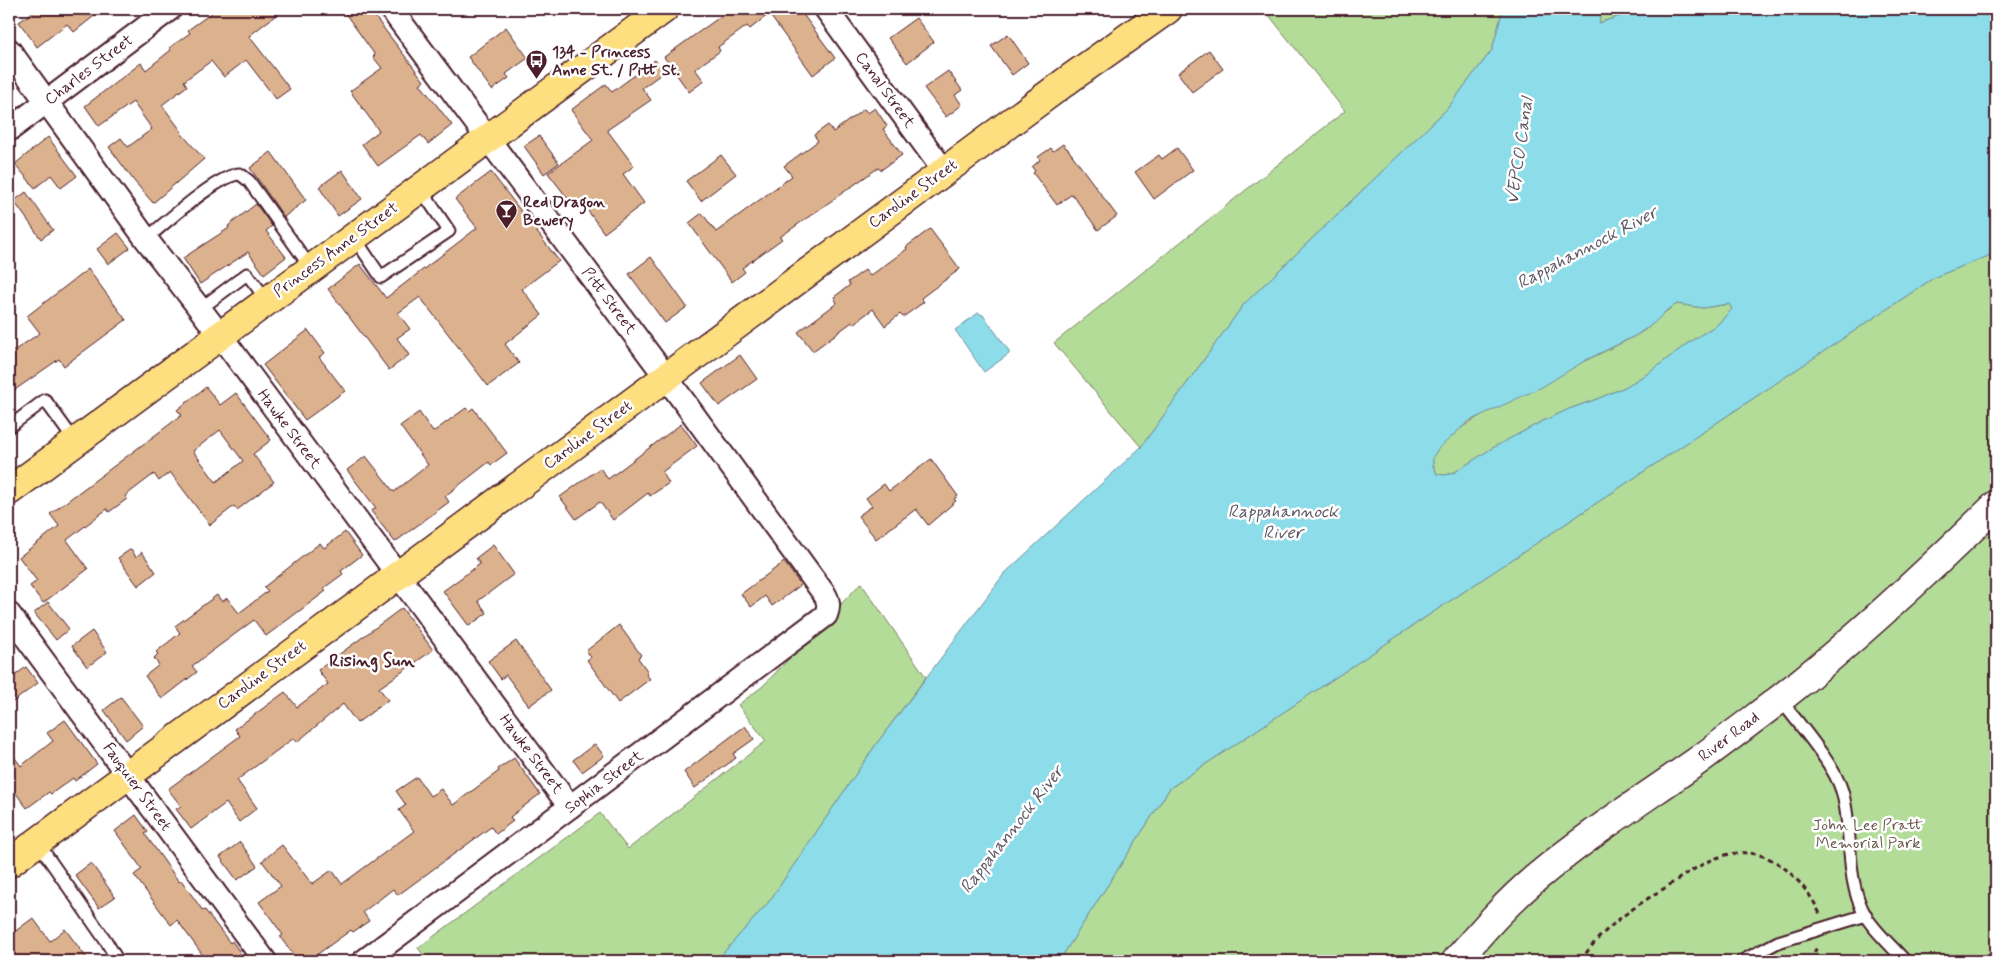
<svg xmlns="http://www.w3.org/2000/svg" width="2005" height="970" font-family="Mynerve,sans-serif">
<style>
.green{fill:#b3dc99;stroke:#7e7e62}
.water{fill:#8cdce9;stroke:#72909d;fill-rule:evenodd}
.building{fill:#dcb18d;stroke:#4a1f2b;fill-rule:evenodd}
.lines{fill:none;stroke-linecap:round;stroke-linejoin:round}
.lane-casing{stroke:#4a1f2b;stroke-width:15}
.street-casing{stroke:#4a1f2b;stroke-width:26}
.secondary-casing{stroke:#4a1f2b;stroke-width:31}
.primary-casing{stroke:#4a1f2b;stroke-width:31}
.path{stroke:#4a1f2b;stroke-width:3;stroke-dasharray:5 4;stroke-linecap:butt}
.lane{stroke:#fff;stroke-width:11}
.street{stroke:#fff;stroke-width:22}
.secondary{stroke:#fff;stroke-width:28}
.primary{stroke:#fedf80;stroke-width:28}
.labels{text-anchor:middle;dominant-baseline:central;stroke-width:5;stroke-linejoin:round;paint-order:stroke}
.poi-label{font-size:16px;font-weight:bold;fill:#4a1f2b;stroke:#fff;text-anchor:start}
.street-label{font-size:16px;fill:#4a1f2b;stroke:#fff}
.park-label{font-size:16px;fill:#6a584c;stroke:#fff}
.water-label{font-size:18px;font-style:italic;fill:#5e5864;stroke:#fff}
.neighbourhood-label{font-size:18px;font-weight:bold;fill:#4a1f2b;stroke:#fff}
</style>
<rect width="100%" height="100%" fill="#fff"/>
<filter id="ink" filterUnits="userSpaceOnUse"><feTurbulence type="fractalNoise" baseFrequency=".02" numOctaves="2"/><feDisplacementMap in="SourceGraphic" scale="10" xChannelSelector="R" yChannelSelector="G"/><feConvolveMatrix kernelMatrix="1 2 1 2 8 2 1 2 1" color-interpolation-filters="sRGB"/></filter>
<g filter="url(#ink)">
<path class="green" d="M1264,9h239l-11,41 -46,60 -202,194 -103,143 -87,-104 291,-232z
M1602,9h40l-44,14z
M1996,253v708h-937l111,-173 765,-511z
M1677,304l26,4 26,-4 3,5 -14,15 -30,19 -38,29 -25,15 -28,12 -28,10 -28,13 -47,25 -39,25 -9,3 -9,-1c-2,-5 -6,-12 -4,-18 12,-34 166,-100 202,-120 16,-8 26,-23 42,-32z
M861,583l65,94 -49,66 -109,160 -52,58h-288l-10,-13 182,-135 28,36 138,-108 -28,-36 25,-19z"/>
<path class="water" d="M1503,9h99l-3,14 43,-14h354v244l-61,24 -765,511 -111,173h-343l52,-58 109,-160 127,-169 137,-127 103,-143 202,-194 46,-60zM1677,304l26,4 26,-4 3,5 -14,15 -30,19 -38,29 -25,15 -28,12 -28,10 -28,13 -47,25 -39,25 -9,3 -9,-1 -4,-8v-9l5,-8 31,-28 73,-34 44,-27 49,-24 19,-13 13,-13z
M978,313l5,2 26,36v3l-25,18 -29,-42z"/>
<path class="building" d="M37,9h66l-29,23 -7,-8 -30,23 -18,-25z
M217,9h67l-35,27 41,53 -14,10 -30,-39 -22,17 -13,-16 -27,20 3,5 -25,19 20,27 -1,1 23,26 -51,44 -19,-22 -25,-34 12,-9 7,9 24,-18 -19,-27 -34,24 -14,-20 56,-43 5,7 25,-20 -2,-2 21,-15 -2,-3z
M342,9h27l55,72 -4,3 32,41 -24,19 -7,-9 -43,31 -16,-22 17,-13 -29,-40 32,-23 -9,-11 2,-2z
M731,9h68l36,49 -22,17 -44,-61 -19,15 -3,-3 -29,21 2,4 -25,18 9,12 -15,11 -25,-35z
M916,18l18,24 -27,21 -19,-25z
M506,27l22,31 -22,16 3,4 -17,12 -24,-33z
M1008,34l20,29 -16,12 -21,-29z
M1209,50l14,19 -31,23 -14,-19z
M655,60l9,12 -22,16 9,12 -44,30 27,36 -11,8 21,29 -40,30 -21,-29 -7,5 -28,-36 45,-33 -22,-30 35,-26 6,8z
M948,71l14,19 -7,5 7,10 -16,12 -22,-29z
M875,108l12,18 -4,3 19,26 -21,15 -3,-2 -98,69 2,2 -40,29 3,4 -13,10 -43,-59 13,-10 14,19 76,-56 -8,-10 34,-25 -4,-6 14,-10 5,7 31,-23 4,4z
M539,136l20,27 -15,11 -20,-28z
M48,137l29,39 -16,12 -10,-13 -16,13 -20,-24z
M1063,144l3,4h1l50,68 -19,14 -26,-36 -15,11 -24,-32 2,-2 -3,-4 8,-7 -2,-3 13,-9 2,3z
M1177,148l16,22 -39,29 -19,-27 24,-17 3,4z
M271,152l35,48 -22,17 -34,-49z
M721,155l15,19 -35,27 -15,-20z
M342,170l20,29 -24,17 -19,-29z
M491,172l68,89 -37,28 20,26 -37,29 14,19 -31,23 -68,-89 -22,16 12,16 -13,9 12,17 -20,15 -61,-81 32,-25 26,34 91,-70 -22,-29z
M26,192l27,38 -12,9 -27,-38z
M256,204l16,22 -6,5 20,26 -22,17 -16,-22 -48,32 -17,-26 46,-30 -1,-2z
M930,229l30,40 -39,29 3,4 -21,15 -3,-3 -15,12 -12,-17 -20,15 -1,-2 -39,29 -15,-19 39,-29 -3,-6 16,-12 -2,-3 17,-12 5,6 37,-27 -1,-2z
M118,233l12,15 -22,16 -11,-15z
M651,257l36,50 -22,16 -36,-49z
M88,269l38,51 -62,46 -5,-7 -50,35v-40l31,-21 -13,-17z
M308,330l17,23 -6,4 26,34 -40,29 -42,-55z
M740,355l17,24 -38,27 -17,-23z
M206,387l14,18 16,-12 35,47 -18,14 21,28 -37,28 -3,-4 -24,19 -40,-53 -11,9 -5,-7 -29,22 2,3 -18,13 -2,-3 -40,31 21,29 -45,34 -13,-17 7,-5 -18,-24 40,-31 -9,-12 132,-99 -5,-5zM220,430l23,31 -27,21 -23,-31z
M466,408l3,3 4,-3 34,45 -16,12 -2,-3 -44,34 4,6 -54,40 -24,-31 5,-3 -29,-38 19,-14 28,36 34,-27 -28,-39 19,-14 14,20z
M681,424l16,22 -35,26 7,11 -19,13 -2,-3 -35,27 -13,-18 -24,17 -16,-22 40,-29 8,11z
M931,459l27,37 -4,3 2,2 -28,24 -12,-16 -40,30 -18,-23 14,-10 -6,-8 18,-14 5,7z
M345,532l17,23 -21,16 2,3 -19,14 2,3 -60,45 -12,-16 -62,46 5,6 -35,27 -17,-23 14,-11 -5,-7 4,-4 -2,-2 24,-19 -5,-7 42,-31 5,7 5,-4 12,15 29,-22 -4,-4 56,-44 4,5z
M493,545l21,29 -36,27 9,12 -18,13 -26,-35 37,-27 -4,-6z
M131,549l5,8 6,-5 14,20 -18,14 -20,-28z
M784,562l17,23 -29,21 -7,-10 -14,11 -10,-13z
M48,602l21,27 -13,11 -22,-27z
M402,608l31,42 -54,38 9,12 -31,23 -14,-19 -46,38 -3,-4 -57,42 20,28 -18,14 -13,-19 -35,26 -15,-20 5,-3 -13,-17 72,-53 -5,-7 50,-37 12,15 31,-23 -10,-14z
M619,625l22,30 -3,3 10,14 -2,2 4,5 -32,24 -31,-43 4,-3 -5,-6z
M92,631l15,21 -20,15 -15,-21z
M516,641l35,49 -22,16 -23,-31 -5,4 -13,-18z
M26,667l12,16 -29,22v-25z
M121,697l22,29 -17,14 -22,-30z
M65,720l32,44 -22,17 -2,-3 -22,16 -2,-2 -22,16 -18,-24v-34l12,16 32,-25 -6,-8z
M745,726l9,13 -21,15 3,4 -41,30 -11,-16z
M595,744l9,12 -22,16 -9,-12z
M514,758l26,36 -30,23 3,4 -17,13 -5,-7 -93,68 -5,-6 -30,23 6,9 -16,11 -2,-2 -43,31h-10l-18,-24 3,-2 -24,-33 22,-16 -19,-25 20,-16 30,39 20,-14 10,14 72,-53 -15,-21 7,-5 -10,-14 21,-14 13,19 11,-7 12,16 46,-34 -1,-2z
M136,815l12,17 -3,2 34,48 2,-2 22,31 2,-1 25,33 2,-2 14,20h-39l-30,-41 -6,5 -37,-50 8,-6 -27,-38z
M240,842l17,24 -20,14 -17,-23z
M91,863l24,34 -16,11 -24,-33z
M33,918l17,23 15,-12 24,32h-80v-25z"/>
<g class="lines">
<defs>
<path id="lane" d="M354,237l27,40 68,-46 -29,-43
M146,239c18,-15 73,-65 94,-65l9,7 62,87
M200,309l47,-35 20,26
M9,427l36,-27 31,43
M1780,699c18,24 54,65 62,92 12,41 2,86 23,124 10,17 28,32 40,46
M37,842l69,99 12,20
M1742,961l36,-19 88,-27"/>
<path id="street" d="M826,9l118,162
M9,50l137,189 74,96 350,472
M9,130l161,-121
M9,614l256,347
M364,961l462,-346c3,-8 3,-13 -1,-20l-159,-218 -275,-368"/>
<path id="secondary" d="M1456,961c25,-29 51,-59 81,-84 50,-42 105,-77 159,-115 28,-20 56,-42 84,-63 76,-60 147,-126 216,-194"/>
<path id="primary" d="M9,491l655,-482
M9,863l1063,-786 96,-68"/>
</defs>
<use href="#lane" class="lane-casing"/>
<use href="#street" class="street-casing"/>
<use href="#secondary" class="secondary-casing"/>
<use href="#primary" class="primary-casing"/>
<path class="path" d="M1581,961c18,-30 50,-52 79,-70 42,-27 82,-60 129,-19 13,12 24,26 31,42
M1810,961l8,-16"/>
<use href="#lane" class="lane"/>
<use href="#street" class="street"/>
<use href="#secondary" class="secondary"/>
<use href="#primary" class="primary"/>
</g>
</g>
<defs>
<symbol id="bus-pin" viewBox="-11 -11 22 30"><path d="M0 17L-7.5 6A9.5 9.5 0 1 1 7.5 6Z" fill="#4a1f2b" stroke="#fff"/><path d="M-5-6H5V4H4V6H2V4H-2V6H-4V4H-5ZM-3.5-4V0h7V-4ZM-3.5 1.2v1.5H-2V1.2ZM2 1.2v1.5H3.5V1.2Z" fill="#fff"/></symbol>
<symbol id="bar-pin" viewBox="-11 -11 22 30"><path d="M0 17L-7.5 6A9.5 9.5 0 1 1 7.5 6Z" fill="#4a1f2b" stroke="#fff"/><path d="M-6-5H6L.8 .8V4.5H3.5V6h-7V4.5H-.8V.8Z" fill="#fff"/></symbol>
</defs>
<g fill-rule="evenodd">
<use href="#bus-pin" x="524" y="48" width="25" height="34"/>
<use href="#bar-pin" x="494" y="198" width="25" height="34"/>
</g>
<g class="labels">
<g class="poi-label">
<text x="552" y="52">134 - Princess<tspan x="552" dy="18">Anne St. / Pitt St.</tspan></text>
<text x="523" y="202">Red Dragon<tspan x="523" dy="18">Bewery</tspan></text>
</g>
<g class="street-label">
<text transform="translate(89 70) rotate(-37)">Charles Street</text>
<text transform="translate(885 90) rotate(54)">Canal Street</text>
<text transform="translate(913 194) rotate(-36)">Caroline Street</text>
<text transform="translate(336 250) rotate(-36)">Princess Anne Street</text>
<text transform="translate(609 301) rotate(53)">Pitt Street</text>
<text transform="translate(289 429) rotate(53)">Hawke Street</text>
<text transform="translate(588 435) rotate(-36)">Caroline Street</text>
<text transform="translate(262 675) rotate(-36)">Caroline Street</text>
<text transform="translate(1729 737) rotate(-37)">River Road</text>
<text transform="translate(531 754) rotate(53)">Hawke Street</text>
<text transform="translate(604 782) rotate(-37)">Sophia Street</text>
<text transform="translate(137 787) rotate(54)">Fauquier Street</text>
</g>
<g class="park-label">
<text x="1868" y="825">John Lee Pratt<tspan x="1868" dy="18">Memorial Park</tspan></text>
</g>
<g class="water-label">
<text transform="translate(1520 151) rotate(-82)">VEPCO Canal</text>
<text transform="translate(1587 248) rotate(-28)">Rappahannock River</text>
<text x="1283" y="512">Rappahannock<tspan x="1283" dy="21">River</tspan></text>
<text transform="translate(1012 830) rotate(-52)">Rappahannock River</text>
</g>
<g class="neighbourhood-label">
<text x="372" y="661">Rising Sun</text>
</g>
</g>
<rect width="2005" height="970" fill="none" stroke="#fff" stroke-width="30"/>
<rect x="15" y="15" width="1975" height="940" fill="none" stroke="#4a1f2b" stroke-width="2" filter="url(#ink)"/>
</svg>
